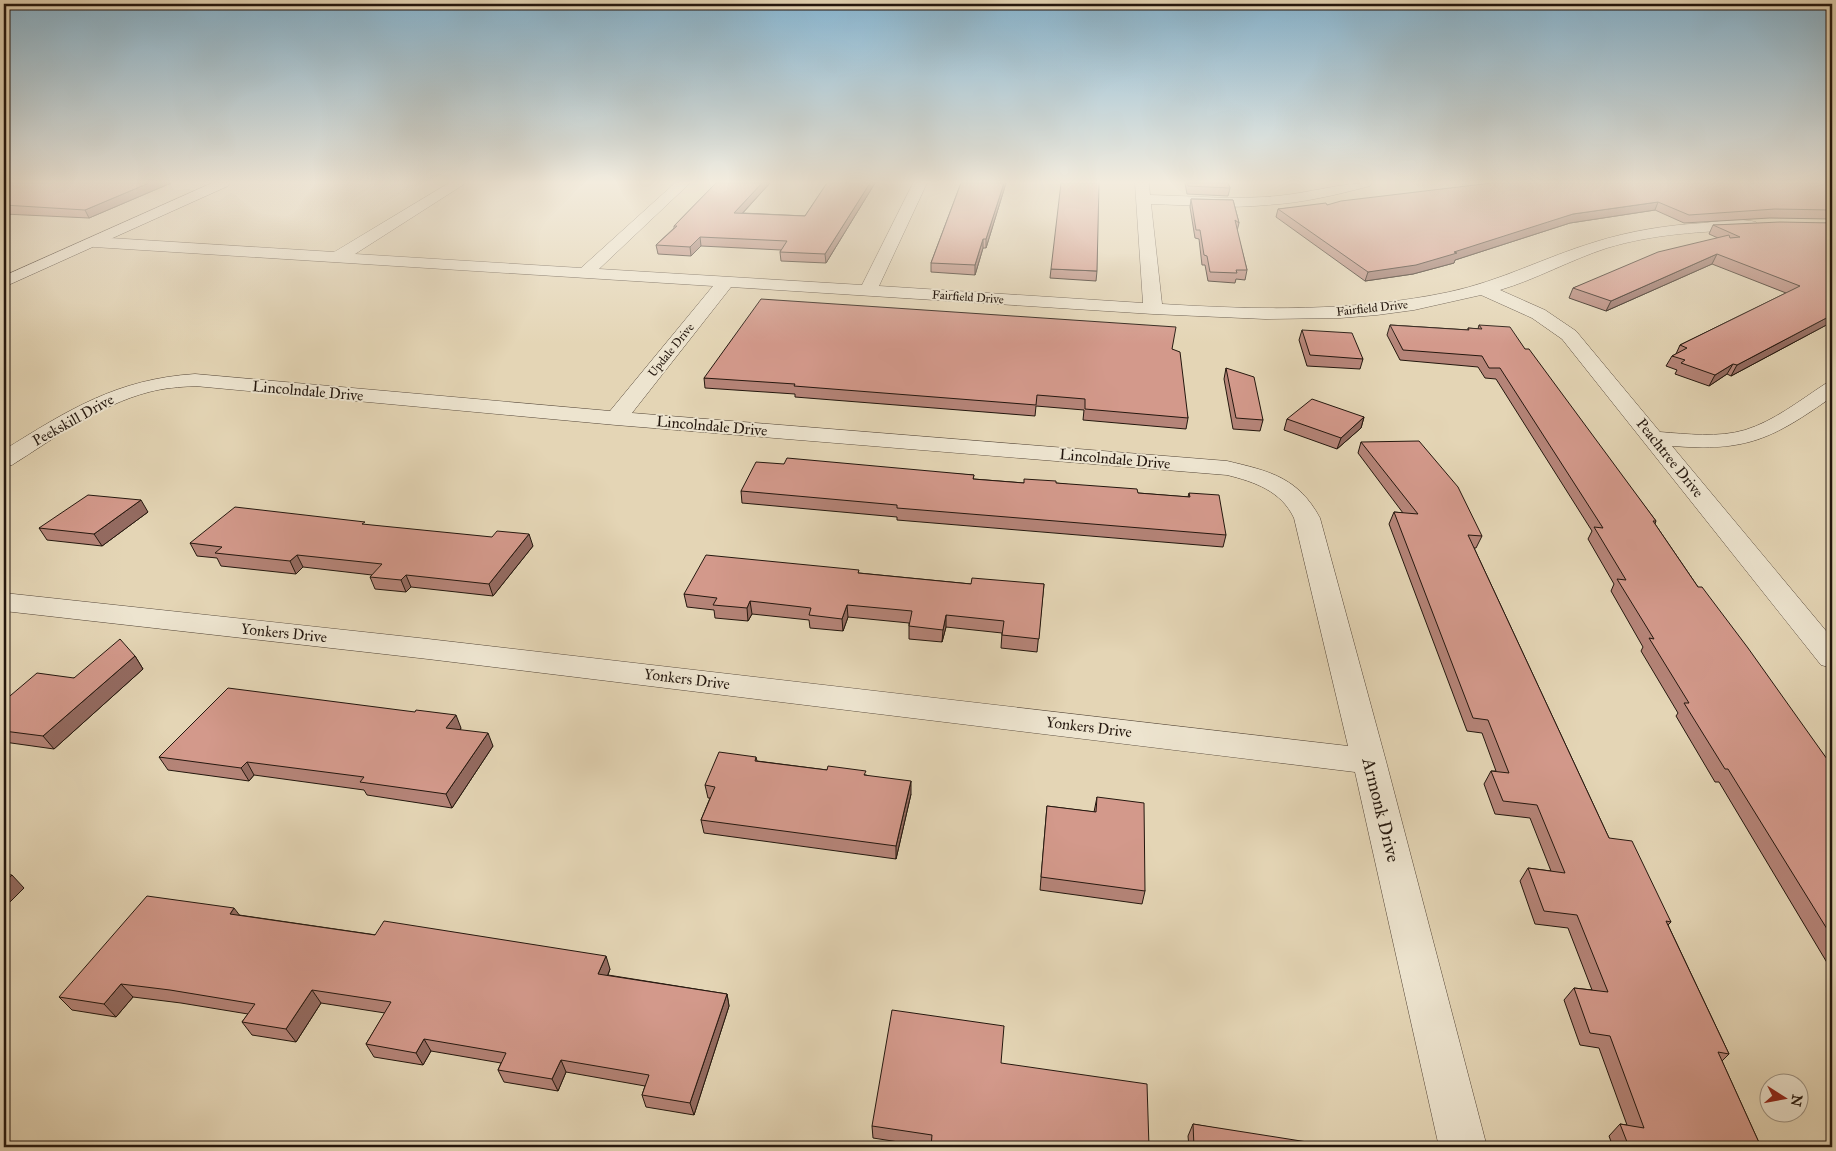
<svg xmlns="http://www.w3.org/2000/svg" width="1836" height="1151" font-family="'IM FELL Great Primer',serif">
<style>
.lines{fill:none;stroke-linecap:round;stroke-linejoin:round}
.street-casing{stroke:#544638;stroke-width:1}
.secondary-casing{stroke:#24170e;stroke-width:1}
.street{fill:#ede4cf;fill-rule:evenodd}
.secondary{fill:#ede4cf;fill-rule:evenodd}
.wall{fill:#b58478;stroke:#24170e}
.shaded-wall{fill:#946b61;stroke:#24170e}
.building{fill:#d3998b;stroke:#24170e}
.labels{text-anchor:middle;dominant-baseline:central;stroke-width:4;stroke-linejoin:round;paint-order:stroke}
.far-street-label{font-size:12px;fill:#24170e;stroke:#ede4cf}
.street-label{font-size:15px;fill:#24170e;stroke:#ede4cf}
.near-street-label{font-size:18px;fill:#24170e;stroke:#ede4cf}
</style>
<rect width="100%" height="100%" fill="#e4d5b5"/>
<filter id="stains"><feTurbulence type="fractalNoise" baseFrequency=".004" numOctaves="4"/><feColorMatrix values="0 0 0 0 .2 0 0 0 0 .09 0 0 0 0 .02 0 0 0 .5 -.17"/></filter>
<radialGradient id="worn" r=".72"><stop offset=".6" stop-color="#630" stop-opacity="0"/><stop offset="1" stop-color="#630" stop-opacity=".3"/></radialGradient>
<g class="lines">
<defs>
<path id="street" d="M449,183h17l-111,71 226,14 94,-85h15l-91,86 263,16 51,-102h14l-48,103 264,17 -8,-120h14l1,12c42,1 85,5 127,1 32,-3 63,-13 95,-13l-2,3c-34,9 -68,17 -103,19 -38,4 -77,0 -116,-1l11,100c96,6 192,8 287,-12 52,-11 96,-35 146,-50 35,-11 72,-17 109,-19 16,-2 36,-5 52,-1l3,3 -3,3 -5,2c-48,1 -98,4 -144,18 -37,12 -70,31 -107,42l45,20 31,21 84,101c27,2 58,6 85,-2 29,-9 54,-29 80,-46l7,-2v15c-60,42 -85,55 -160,49l160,192v30l-11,-3 -259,-326 -30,-21 -51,-23 -67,15 -37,5 -37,3 -75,1 -112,-5 -422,-27 -99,126 595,48c42,10 71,16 93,57l66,243 101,386h-48l-84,-375 -927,-113 -424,-48v-18l424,46 920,107 -54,-228c-13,-27 -39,-36 -67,-43l-611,-50 -421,-39c-16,1 -31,2 -46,6 -50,13 -94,46 -137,73l-8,2v-17c64,-40 113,-71 191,-76l415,37 103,-125 -619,-39 -6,-2 -2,-3 2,-3 6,-2 240,15z"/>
<path id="secondary" d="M212,183h18l-2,3 -224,101v-11z"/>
</defs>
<use href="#street" class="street-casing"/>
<use href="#secondary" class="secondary-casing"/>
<use href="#street" class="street"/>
<use href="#secondary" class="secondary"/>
</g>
<path class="wall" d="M9,183h162l-82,35 -85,-4v-29z
M716,183h54l-27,30 62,3 22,-33h48l-49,80 -45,-2 -1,-9 1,-2 -80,-4 -10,10 -33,-2 -2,-9 18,-17v-2z
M961,183h45l-20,65h-3l-8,27 -44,-3v-9z
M1185,183h43l2,5 -2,8 -41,-2z
M1832,183v36l-62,-1 -86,5 -29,-13 -85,13 -115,37 -1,3 -41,11 -48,7 -89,-64 2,-8 49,-4z
M1191,199l42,1 6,23 -2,8 10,39 -2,10 -9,-1 -1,4 -27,-2 -3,-16h-3l-3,-26 -4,-1 -5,-31z
M1832,223v99l-101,54 -4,-2 -18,12 -34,-12 2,-4 -11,-4 6,-10 4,-2 4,-9 106,-52 -74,-29 -106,47 -37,-13 4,-10 145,-50 -9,-4 4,-9z
M1051,269l46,2 -1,10 -46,-3z
M1390,325l78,5v-2l10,1 1,-4 46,24 131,172 -1,3 43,63 134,179v205l-113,-189h-4l-39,-66 2,-3 -37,-62 2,-4 -32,-56 3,-7 -26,-45 4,-8 -96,-152 -11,-1 -7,-11 -78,-7 -13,-25z
M1302,330l61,29 -3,10 -53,-3 -8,-26z
M1172,349l16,69 -2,11 -103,-9 1,-10 -48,-4 -1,10 -240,-19v-3l-90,-6 -1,-10z
M1226,368l37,52 -3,11 -27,-2 -9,-50z
M1364,417l-3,11 -24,21 -53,-19 3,-11z
M1361,442l121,94 -6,12h-2l135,290 62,84 -3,3 61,129 -7,7 39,86h-148l-4,-11 11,-12 7,1 -28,-77 -19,-3 -16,-45 10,-12 18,2 -24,-62 -33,-4 -15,-43 8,-13 23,3 -21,-53 -35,-4 -11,-30 7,-13h5l-14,-38 -15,-2 -78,-207 5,-12 9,1 -45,-60z
M784,464l190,11 -1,4 51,4h32l82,10 50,4 1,-4 37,42 -3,12 -326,-27v-3l-155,-14 -1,-12z
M148,512l-46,34 -55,-6 -8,-12z
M366,525l167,21 -40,50 -82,-9 -5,5 -31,-3 -5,-12 2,-2 -69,-8 -7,7 -75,-8 -4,-8 -20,-2 -7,-13z
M859,573l112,11h73l-7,68 -36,-4 1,-15 -56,-6 -4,15 -33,-3v-16l-61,-6 -5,14 -33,-3 -1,-8 -57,-6 -4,7 -33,-3 -1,-8 -27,-3 -3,-13z
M135,656l8,13 -89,80 -50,-7v-41l70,-23z
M461,728l-1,2 33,16 -41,62 -85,-13 -3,-5 -110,-15 -5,6 -81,-11 -9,-13z
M756,757l1,4 109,14 45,19 -15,65 -192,-26 -3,-13 9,-22h-2l-3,-13z
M1097,797l48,94 -3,13 -102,-14 7,-84 47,6z
M239,915l371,54 -2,6 119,19 2,12 -35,109 -48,-8 -4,-12 3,-9 -79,-14 -8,19 -54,-9 -6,-12 3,-7 -70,-12 -8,14 -49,-8 -8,-13 19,-31 -64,-10 -25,39 -44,-7 -10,-13 6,-8 -67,-11 -48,-6 -17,20 -44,-7 -13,-13z
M1004,1026l-73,121 -58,-9 -1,-12z
M1193,1124l127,23h-131l-1,-11z"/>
<path class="shaded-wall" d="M149,183h22l-82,35 -4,-8z
M762,183h8l-35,38 -1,-8z
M870,183h5l-49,80 -1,-9z
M1004,183h2l-20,65v-9z
M1658,202l-3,8 -85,13 -115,37 -1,3 -41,11 -48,7 3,-9 205,-58z
M700,237l1,9 -10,10 -1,-9z
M983,239v9l-8,27v-10z
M1717,254l-5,10 -106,47 5,-10z
M1832,315v7l-101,54 6,-11z
M1733,364l-6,10 -18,12 6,-11z
M1364,417l-3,11 -24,21 4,-11z
M141,500l7,12 -46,34 -8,-12z
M529,534l4,12 -40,50 -4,-12z
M297,555l6,12 -7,7 -6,-13z
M406,575l5,12 -5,5 -5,-12z
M750,601l2,13 -4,7 -1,-13z
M847,605l1,12 -5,14 -1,-12z
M946,615v12l-4,15 1,-12z
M135,656l8,13 -89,80 -11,-13z
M456,715l5,13 -9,13 -6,-13z
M488,733l5,13 -41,62 -6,-14z
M247,762l7,13 -5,6 -8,-13z
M911,781v13l-15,65v-13z
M12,875l12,13 -20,20v-25z
M234,908l10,13 -14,-7z
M606,956l4,13 -7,18 -5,-13z
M121,984l12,13 -17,20 -12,-13z
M312,990l9,13 -25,39 -10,-13z
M727,994l2,12 -35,109 -4,-12z
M424,1039l7,12 -8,14 -7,-12z
M561,1060l5,12 -8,19 -6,-12z"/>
<path class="building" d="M9,183h140l-64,27 -81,-5v-20z
M716,183h46l-28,30 71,3 22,-33h43l-45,71 -45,-2 7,-11 -87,-4 -10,10 -34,-2 21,-19h-3z
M961,183h43l-18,56h-3l-8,26 -44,-2z
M1061,183h38l-2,88 -46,-2z
M1187,183h41l2,5 -42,-2z
M1492,183h340v27l-57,-1 -86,6 -31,-13 -85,12 -119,38 3,1 -41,12 -48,7 -90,-63 48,-6 1,2 14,-4z
M1191,199l42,1 6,23 -4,-3 12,50h-11l1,3 -27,-1 -3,-16 -3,-1 -4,-25h-4z
M1780,222l52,1v92l-95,50 -4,-1 -18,11 -34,-12 4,-3 -13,-4 15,-8 -7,-3 120,-59 -83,-32 -106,47 -38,-13 85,-36 71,-17 1,3 10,-1 -27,-12z
M761,299l415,28 -4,22 8,3 8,66 -103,-9v-10l-48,-4 -1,10 -242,-19 1,-2 -91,-6z
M1390,325l79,5 -1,-2 14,1 -3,-4 31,2 15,22h4l127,172h-3l45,66h4l46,61 84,118v171l-104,-168h-3l-41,-66h5l-40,-65 5,1 -37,-60 9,1 -32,-53 9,1 -103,-160h-11l-7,-12 -79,-6z
M1302,330l50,3 11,26 -53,-4z
M1226,368l28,9 9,43 -27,-2z
M1312,399l52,18 -23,21 -54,-19z
M1419,441l39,46 24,49 -14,-1 141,303 23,3 39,81 -5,-1 63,133 -11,-2 43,95h-132l-9,-23 24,4 -34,-92 -20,-3 -16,-45 34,4 -31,-77 -33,-4 -16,-43 37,5 -28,-68 -34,-4 -12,-30 18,2 -21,-53 -15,-2 -79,-206 24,2 -57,-72z
M787,458l187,17 -1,4 51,4v-4l32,2v2l81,6 1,4 52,4 -1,-4 30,2 7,40 -329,-27v-3l-156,-14 15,-29 28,2z
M88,495l53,5 -47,34 -55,-6z
M235,507l130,15 -3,2 130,13 5,-6 32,3 -40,50 -83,-9 -5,5 -31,-3 12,-13 -85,-9 -7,6 -75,-8 7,-6 -32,-4z
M706,555l153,15 -1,3 113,11 1,-6 72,6 -5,55 -37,-4 2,-14 -58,-6 -3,15 -34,-4 3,-15 -65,-6 -5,14 -33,-4 2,-7 -61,-7 -3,7 -34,-3 4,-7 -33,-4z
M120,639l15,17 -92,80 -39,-5v-30l33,-28 37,5z
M228,688l187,24 1,-2 40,5 -10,13 42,5 -42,61 -86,-12 4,-5 -117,-15 -6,6 -82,-11z
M719,752l37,5 -1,4 72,9 1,-4 38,5 -2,4 47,6 -15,65 -195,-26 14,-33 -10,-2z
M1097,797l47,6 1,88 -104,-14 6,-71 49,6z
M4,874l8,1 -8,8z
M147,896l87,12 -4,6 145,21 9,-14 222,35 -8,18 129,20 -37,109 -48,-8 7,-20 -88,-15 -9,19 -54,-9 8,-17 -82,-14 -8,14 -50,-9 25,-42 -79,-12 -26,39 -44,-7 13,-18 -85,-14 -49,-6 -17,20 -45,-7z
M892,1010l112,16 -3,37 146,21 2,63h-218l1,-12 -60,-9z
M1193,1124l127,20v3h-126z"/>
<linearGradient id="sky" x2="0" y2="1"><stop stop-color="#87b6d2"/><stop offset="0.53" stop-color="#f3ecde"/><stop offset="1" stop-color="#f3ecde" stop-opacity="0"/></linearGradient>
<rect width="1836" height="344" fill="url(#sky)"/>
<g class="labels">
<g class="far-street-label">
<text transform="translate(968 297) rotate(4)">Fairfield Drive</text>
<text transform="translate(1372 308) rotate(-6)">Fairfield Drive</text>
<text transform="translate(671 350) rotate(-51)">Updale Drive</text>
</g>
<g class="street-label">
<text transform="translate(308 391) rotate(5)">Lincolndale Drive</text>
<text transform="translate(73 420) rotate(-29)">Peekskill Drive</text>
<text transform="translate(712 426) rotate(5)">Lincolndale Drive</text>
<text transform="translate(1670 458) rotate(51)">Peachtree Drive</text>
<text transform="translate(1115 459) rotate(5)">Lincolndale Drive</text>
<text transform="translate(284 633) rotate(6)">Yonkers Drive</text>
<text transform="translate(687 679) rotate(7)">Yonkers Drive</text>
<text transform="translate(1089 727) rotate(7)">Yonkers Drive</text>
</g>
<g class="near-street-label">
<text transform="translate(1381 810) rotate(76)">Armonk Drive</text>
</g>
</g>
<rect width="1836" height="1151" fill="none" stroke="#e4d5b5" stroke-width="20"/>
<rect x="5" y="5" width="1826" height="1141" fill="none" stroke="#24170e" stroke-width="2.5"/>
<rect x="10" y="10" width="1816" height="1131" fill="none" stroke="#24170e"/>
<g transform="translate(1784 1098) rotate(101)"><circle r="24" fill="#ede4cf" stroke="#9d9282"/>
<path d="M0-4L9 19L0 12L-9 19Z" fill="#8f2418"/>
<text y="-8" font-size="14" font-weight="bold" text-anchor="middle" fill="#24170e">N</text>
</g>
<rect width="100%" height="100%" filter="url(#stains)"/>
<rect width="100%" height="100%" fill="url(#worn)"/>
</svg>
